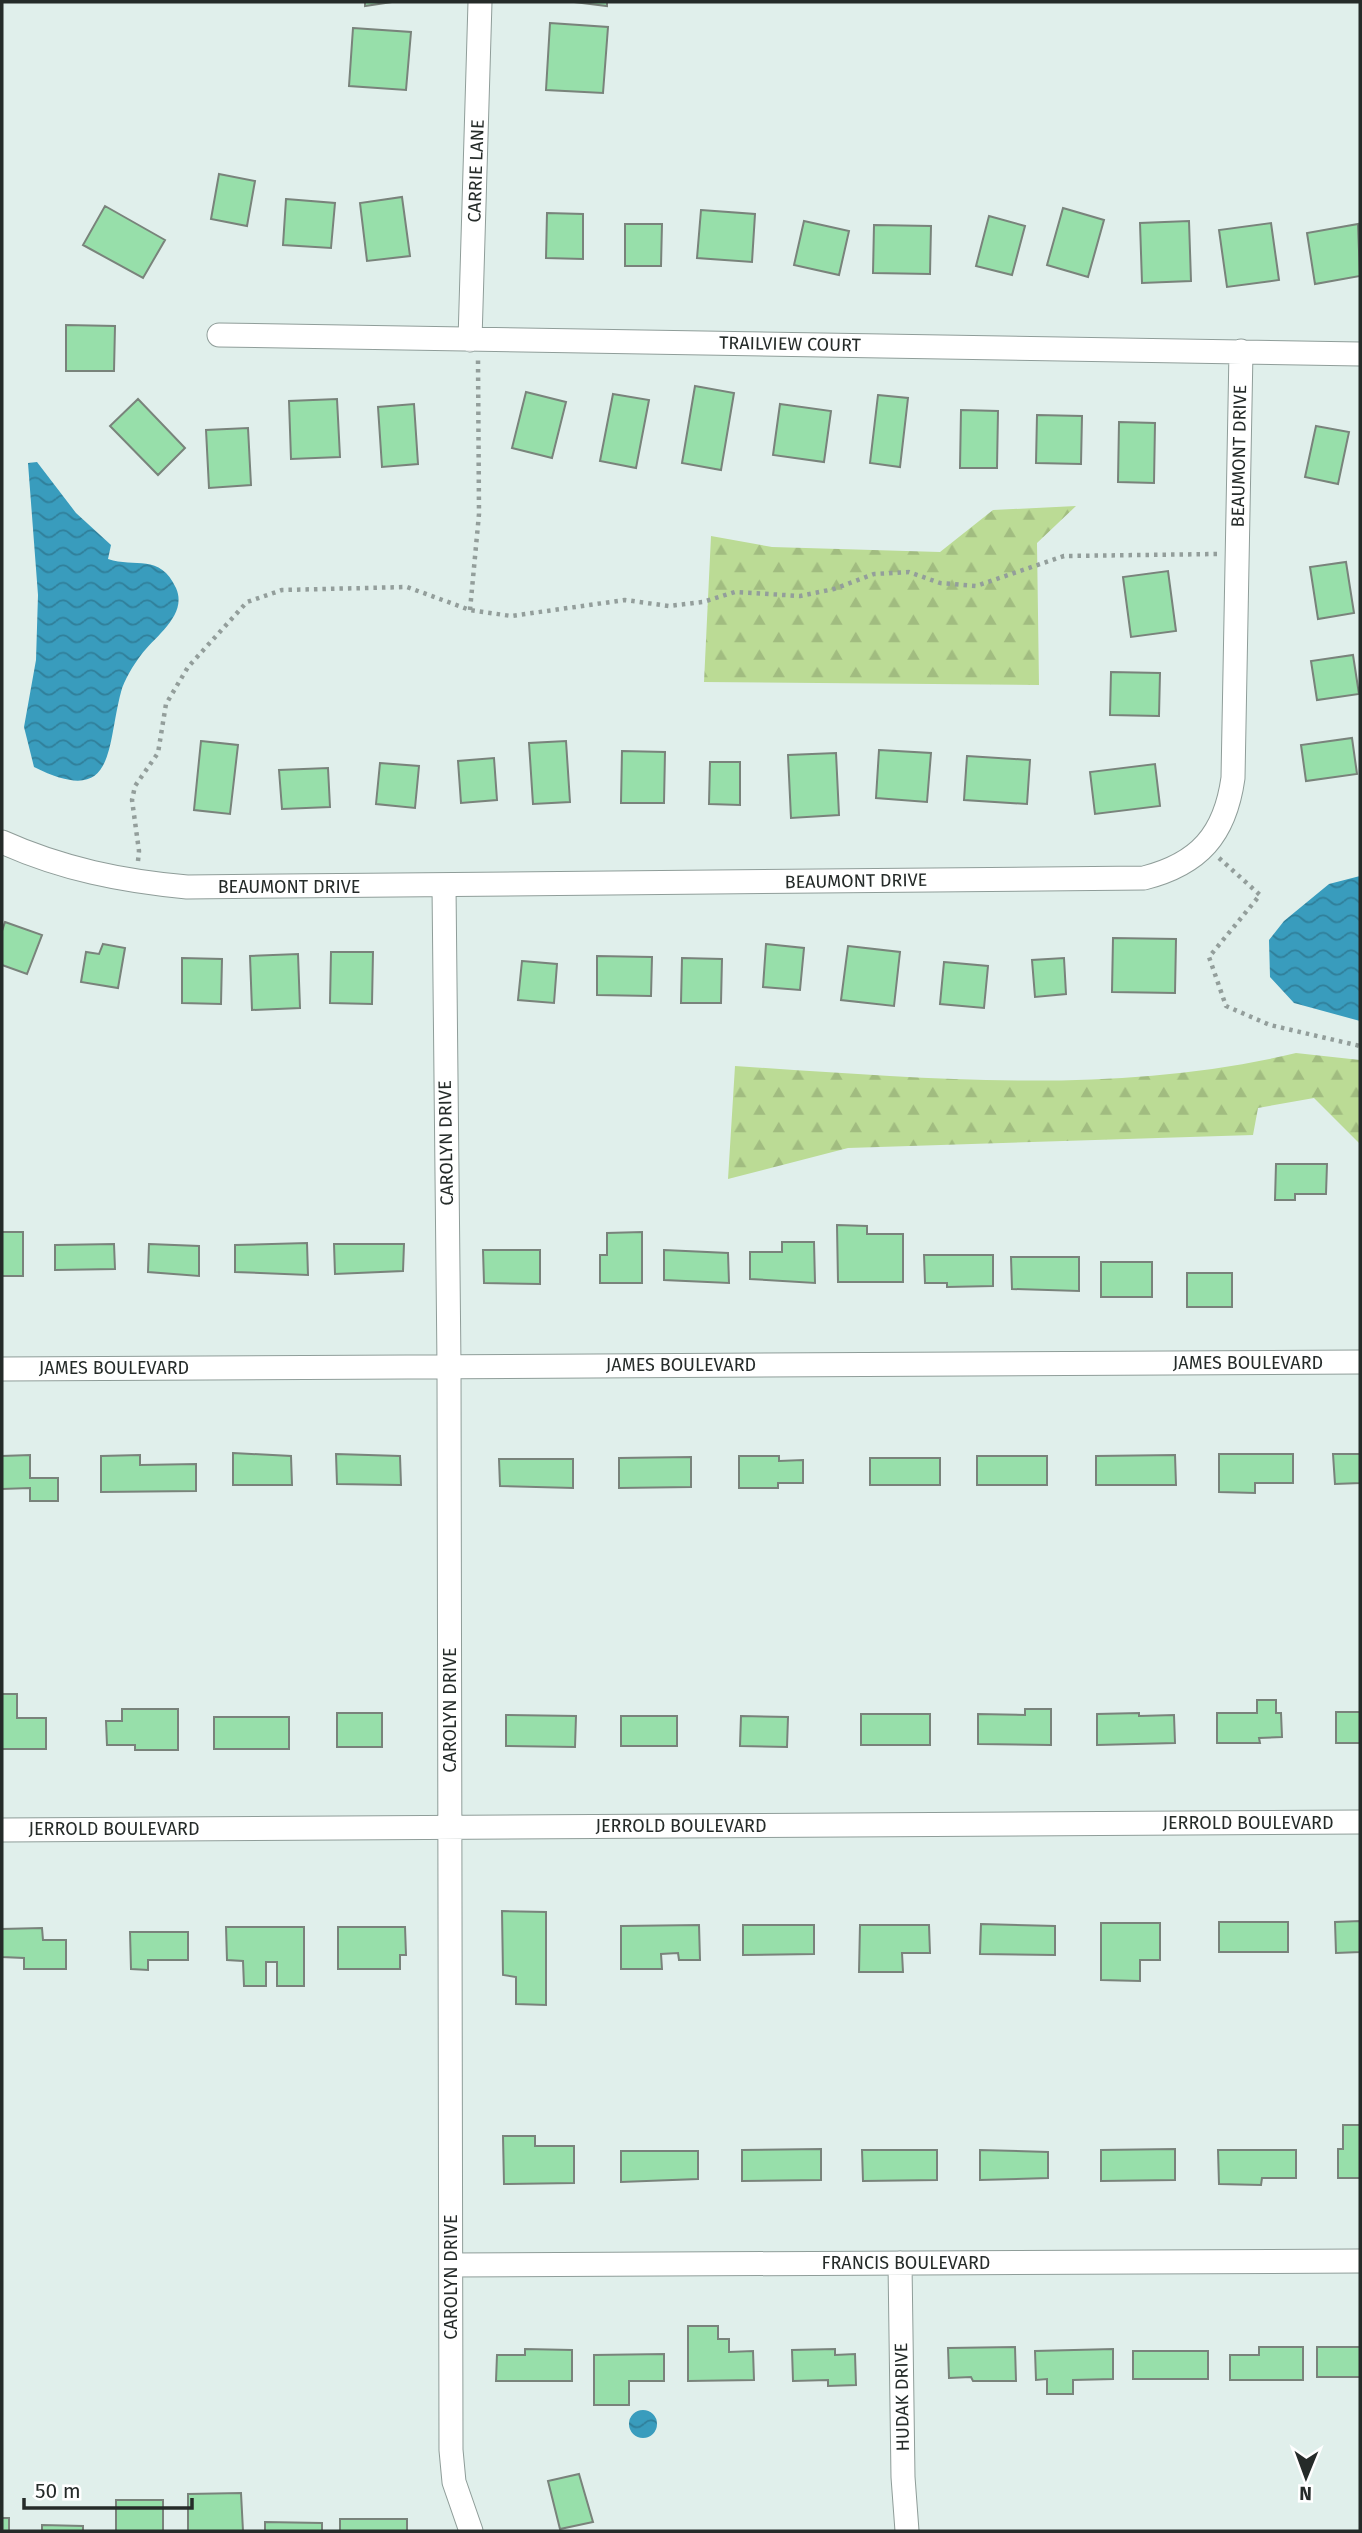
<svg xmlns="http://www.w3.org/2000/svg" width="1362" height="2533" font-family="'Fira Sans',sans-serif">
<style>
.forest{fill:url(#forest-firs)}
.water{fill:url(#water-waves)}
.building{fill:#97dfaa;stroke:#79837b;stroke-width:2}
.lines{fill:none;stroke-linecap:round;stroke-linejoin:round}
.street-casing{stroke:#8f9d99;stroke-width:25}
.path{stroke:#939e9b;stroke-width:4.5;stroke-dasharray:3.5 5;stroke-linecap:butt}
.street{stroke:#fff;stroke-width:23}
.labels{text-anchor:middle;dominant-baseline:central;stroke-width:5;stroke-linejoin:round;paint-order:stroke}
.street-label{font-size:18px;fill:#252b29;stroke:#fff}
</style>
<defs>
<pattern id="forest-firs" width="22" height="20" patternUnits="userSpaceOnUse" patternTransform="scale(1.75)"><rect width="22" height="20" fill="#bbdb95"/><path d="M5 1l3.5 6h-7zM16 11l3.5 6h-7z" fill="#a1bc80"/></pattern>
<pattern id="water-waves" width="16" height="10" patternUnits="userSpaceOnUse" patternTransform="scale(1.75)"><rect width="16" height="10" fill="#399cbd"/><path d="M0 5q4-4 8 0t8 0" fill="none" stroke="#307f9a"/></pattern>
</defs>
<rect width="100%" height="100%" fill="#e0efeb"/>
<path class="forest" d="M1076,506l-39,37 2,142 -335,-3 7,-146 61,11 168,5 53,-42z
M1296,1053l64,7v84l-46,-46 -56,10 -5,27 -405,13 -120,31 7,-113c187,12 377,31 561,-13z"/>
<path class="water" d="M37,462l39,51 35,32 -3,14c27,9 52,-6 68,29 12,27 -21,48 -35,67 -7,9 -17,25 -20,37 -15,57 -5,116 -87,75l-10,-40 12,-67 2,-65 -10,-132z
M1360,876v145l-66,-18 -24,-26 -1,-37 15,-19 45,-37z
M629 2424a14 14 0 1 1 28 0a14 14 0 1 1-28 0Z"/>
<path class="building" d="M365,2h27l-27,4z
M574,2h33v4z
M550,23l58,4 -5,66 -57,-3z
M353,28l58,4 -5,58 -57,-4z
M219,174l36,7 -8,45 -36,-7z
M402,197l8,59 -43,5 -7,-58z
M286,199l49,4 -4,45 -48,-3z
M105,206l60,34 -22,38 -60,-33z
M1063,208l41,12 -16,57 -41,-12z
M701,210l54,4 -3,48 -55,-4z
M547,213l36,1v45l-37,-1z
M989,216l36,10 -13,49 -36,-9z
M804,221l45,10 -10,44 -45,-10z
M1189,221l2,60 -49,2 -2,-60z
M1271,223l8,57 -52,7 -8,-57z
M625,224h37l-1,42h-36z
M1358,224l2,52 -45,8 -8,-51z
M874,225l57,1 -1,48 -57,-1z
M66,325l49,1 -1,45h-48z
M695,386l39,7 -13,77 -39,-7z
M526,392l40,10 -14,56 -40,-10z
M613,394l36,6 -13,68 -36,-7z
M878,395l30,3 -8,69 -30,-4z
M138,399l47,49 -27,27 -48,-49z
M337,399l3,58 -49,2 -2,-58z
M414,404l4,60 -36,3 -4,-60z
M780,404l51,7 -7,51 -51,-7z
M961,410l37,1 -1,57h-37z
M1037,415l45,1 -1,48 -45,-1z
M1119,422l36,1 -1,60 -36,-1z
M1316,426l33,6 -11,52 -33,-7z
M248,428l3,57 -42,3 -3,-58z
M1346,562l8,51 -36,6 -8,-52z
M1168,571l8,60 -45,6 -8,-60z
M1353,655l6,39 -42,6 -6,-39z
M1111,672l49,1 -1,43 -49,-1z
M1352,738l5,36 -51,7 -5,-36z
M201,741l37,4 -8,69 -36,-4z
M566,741l4,61 -37,2 -4,-61z
M879,750l52,3 -4,49 -51,-4z
M622,751l43,1 -1,51h-43z
M836,753l3,62 -48,3 -3,-63z
M967,756l63,4 -3,44 -63,-4z
M494,758l3,42 -36,3 -3,-42z
M710,762h30v43l-31,-1z
M380,763l39,3 -4,42 -39,-4z
M1155,764l5,42 -65,8 -5,-42z
M328,768l2,39 -48,2 -3,-39z
M5,922l37,13 -15,39 -25,-9v-34z
M1113,938l63,1 -1,54 -63,-1z
M103,944l22,4 -7,40 -37,-6 5,-30 13,2z
M766,944l38,4 -4,42 -37,-3z
M848,946l52,6 -6,54 -53,-6z
M331,952h42l-1,52 -42,-1z
M298,954l2,54 -48,2 -2,-54z
M597,956l55,1 -1,39 -54,-1z
M182,958l40,1 -1,45 -39,-1z
M682,958l40,1 -1,44h-40z
M1064,958l2,36 -31,3 -3,-37z
M522,961l35,3 -3,39 -36,-3z
M944,962l44,4 -4,42 -44,-4z
M1276,1164h51l-1,30h-31v6h-20z
M837,1225l30,1v8h36v48h-65z
M2,1232h21v44h-21z
M642,1232v51h-42v-28h7v-22z
M782,1242h32l1,41 -65,-4v-27h32z
M307,1243l1,32 -73,-3v-27z
M114,1244l1,25 -60,1v-25z
M149,1244l50,2v30l-51,-4z
M334,1244h70l-1,27 -68,3z
M483,1250h57v34l-56,-1z
M664,1250l64,3 1,30 -65,-3z
M924,1255h69v31l-46,1v-4h-22z
M1011,1257h68v34l-67,-2z
M1101,1262h51v35h-51z
M1187,1273h45v34h-45z
M233,1453l58,3 1,29h-59z
M336,1454l64,2 1,29 -64,-1z
M1219,1454h74v29h-38v10l-36,-1z
M1333,1454h27v29l-25,1z
M30,1455v23h28v23h-28v-13l-28,1v-33z
M140,1455v10l56,-1v27l-95,1v-36z
M1175,1455l1,30h-80v-29z
M739,1456h40v5l24,-1v23h-25v5h-39z
M977,1456h70v29h-70z
M691,1457v30l-72,1v-30z
M870,1458h70v27h-70z
M499,1459h74v29l-73,-2z
M2,1694h15v24h29v31h-44z
M1257,1700h19v13h5l1,24 -23,1 1,5h-43v-30h40z
M122,1709h56v41h-43v-5h-28l-1,-24h16z
M1025,1709h26v36l-73,-1v-30l47,1z
M1336,1712h24v31h-24z
M337,1713h45v34h-45z
M1139,1713v3l35,-1 1,28 -78,2v-31z
M861,1714h69v31h-69z
M506,1715l70,1 -1,31 -69,-1z
M621,1716h56v30h-56z
M741,1716l47,1 -1,30 -47,-1z
M214,1717h75v32h-75z
M502,1911l44,1v93l-30,-1v-27l-13,-2z
M1360,1921v31l-24,1 -1,-31z
M1219,1922h69v30h-69z
M1101,1923h59v37h-20v21l-39,-1z
M981,1924l74,2v29l-75,-1z
M699,1925l1,35h-21l-1,-7 -17,1 1,15h-41v-43z
M743,1925h71v29l-71,1z
M860,1925h69l1,28h-28l1,19h-44z
M226,1927h78v59h-27v-24h-11v24h-22l-1,-25 -16,-1z
M338,1927h67l1,28h-6v14h-62z
M42,1928l1,12h23v29h-42v-11l-22,-1v-28z
M130,1932h58v28h-40v10l-17,-1z
M1343,2125h17v53h-22v-29h5z
M503,2136h32v10h39v37l-70,1z
M821,2149v31l-79,1v-31z
M1175,2149v31l-74,1v-31z
M862,2150h75v30l-74,1z
M980,2150l68,2v26l-68,2z
M1218,2150h78v28h-34l-1,7 -42,-1z
M621,2151h77v28l-77,3z
M688,2326h30v13h11v13l24,-1 1,29 -66,1z
M1015,2347l1,34h-43l-2,-4 -22,1 -1,-30z
M1259,2347h44v33h-73v-25h29z
M1317,2347h43v30h-43z
M525,2349l47,1v31h-76l1,-26h28z
M835,2349v6l20,-1 1,31 -28,1v-6l-35,1 -1,-31z
M1113,2349v30l-40,1v14h-26v-15l-11,1 -1,-29z
M1133,2351h75v28h-75z
M664,2354v27h-35v24h-35v-50z
M579,2474l14,48 -33,7 -12,-48z
M241,2493l2,38h-55v-37z
M116,2500h47v31h-47z
M2,2518h7v13h-7z
M340,2519h67v12h-67z
M265,2522l57,1v8h-57z
M42,2525l41,1v5h-41z"/>
<g class="lines">
<defs>
<path id="street" d="M219,335l1141,19
M470,340l10,-338
M2,842c60,27 120,39 185,45l957,-9c55,-14 81,-43 89,-100l8,-427
M444,886l5,480 2,1084 3,32 17,49
M2,1369l1358,-7
M2,1830l1358,-8
M900,2263l3,214 4,54
M451,2265l909,-4"/>
</defs>
<use href="#street" class="street-casing"/>
<path class="path" d="M470,610l9,-96 -1,-155
M1219,858l41,37 -51,62 17,49 44,19 90,21
M138,861l1,-10 -7,-51 3,-14 23,-33 8,-49 22,-37 59,-65 35,-12 125,-3 63,23 41,6 114,-16 44,6 34,-4 32,-10 65,4 34,-7 40,-15 35,-2 31,11 36,3 88,-30 154,-2"/>
<use href="#street" class="street"/>
</g>
<g class="labels">
<g class="street-label">
<text transform="translate(476 171) rotate(-88)">CARRIE LANE</text>
<text transform="translate(790 344) rotate(1)">TRAILVIEW COURT</text>
<text transform="translate(1239 456) rotate(-89)">BEAUMONT DRIVE</text>
<text transform="translate(856 881) rotate(-1)">BEAUMONT DRIVE</text>
<text x="289" y="887">BEAUMONT DRIVE</text>
<text transform="translate(446 1143) rotate(-91)">CAROLYN DRIVE</text>
<text x="1248" y="1363">JAMES BOULEVARD</text>
<text x="681" y="1365">JAMES BOULEVARD</text>
<text x="114" y="1368">JAMES BOULEVARD</text>
<text transform="translate(450 1710) rotate(-90)">CAROLYN DRIVE</text>
<text x="1248" y="1823">JERROLD BOULEVARD</text>
<text x="681" y="1826">JERROLD BOULEVARD</text>
<text x="114" y="1829">JERROLD BOULEVARD</text>
<text x="906" y="2263">FRANCIS BOULEVARD</text>
<text transform="translate(451 2277) rotate(-90)">CAROLYN DRIVE</text>
<text transform="translate(902 2397) rotate(-91)">HUDAK DRIVE</text>
</g>
</g>
<rect width="1362" height="2533" fill="none" stroke="#252b29" stroke-width="7"/>
<g transform="translate(1306 2477) rotate(181)" stroke="#ffffff" stroke-width="5" paint-order="stroke">
<path d="M0-5L12 26L0 18L-12 26Z" fill="#252b29"/>
<text y="-10" font-size="19" font-weight="bold" text-anchor="middle" fill="#252b29">N</text>
</g>
<path d="M24 2498v10h168v-10" fill="none" stroke="#252b29" stroke-width="3.5"/>
<text x="35" y="2498" font-size="21" fill="#252b29" stroke="#ffffff" stroke-width="5" paint-order="stroke">50 m</text>
</svg>
